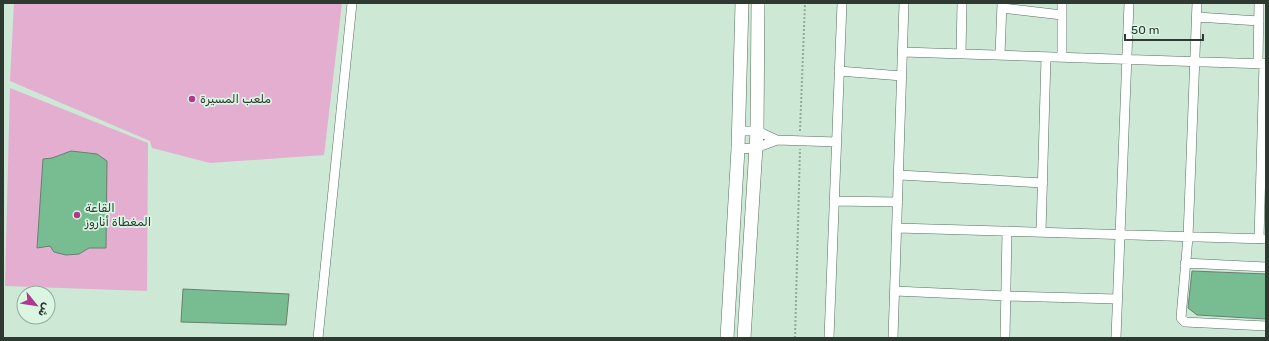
<svg xmlns="http://www.w3.org/2000/svg" width="1269" height="341" font-family="Rubik,'Noto Naskh Arabic',sans-serif">
<style>
.pitch{fill:#e4aed1}
.building{fill:#78bd91;stroke:#677f6f}
.lines{fill:none;stroke-linecap:round;stroke-linejoin:round}
.street-casing{stroke:#566e5e;stroke-width:10}
.secondary-casing{stroke:#566e5e;stroke-width:14}
.path{stroke:#95aa9b;stroke-width:2;stroke-dasharray:2 2;stroke-linecap:butt}
.street{stroke:#fff;stroke-width:9}
.secondary{stroke:#fff;stroke-width:13}
.poi-dot{fill:#b03990;stroke:#daf5e2;stroke-width:1.5}
.labels{text-anchor:middle;dominant-baseline:central;stroke-width:3.5;stroke-linejoin:round;paint-order:stroke}
.poi-label{font-size:12px;fill:#2e3932;stroke:#daf5e2;text-anchor:start}
</style>
<rect width="100%" height="100%" fill="#cde8d5"/>
<path class="pitch" d="M14,3h328l-18,152 -114,8 -58,-15 -2,-7 -140,-60z
M10,88l138,55 -1,148 -142,-5z"/>
<path class="building" d="M71,151l26,3 10,7 -1,87h-17l-10,6 -13,1 -12,-3 -4,-6 -13,2 6,-89 9,-1z
M1192,271l74,3v45l-69,-4 -9,-7z
M183,289l106,5 -3,31 -105,-3z"/>
<g class="lines">
<defs>
<path id="street" d="M1062,3v54
M1197,3l-9,234 -7,81 4,4 81,4
M1002,8l60,7
M1197,17l62,4
M903,52l363,12
M961,54l1,-51
M1000,55l2,-52
M1258,63l1,-60
M839,71l63,5
M738,131h19l20,9
M738,149l18,-1 21,-8 60,2
M899,175l144,8
M834,201l64,1
M897,228l369,11
M1041,232l5,-175
M1259,239l5,-176
M1185,263l81,4
M895,291l111,5 111,3
M318,338l34,-335
M829,338l13,-335
M893,338l11,-335
M1005,338l2,-107
M1116,338l13,-335"/>
<path id="secondary" d="M727,338l11,-189 4,-146
M744,338l13,-207 1,-128"/>
</defs>
<use href="#street" class="street-casing"/>
<use href="#secondary" class="secondary-casing"/>
<path class="path" d="M800,131l5,-128
M795,338l5,-189"/>
<use href="#street" class="street"/>
<use href="#secondary" class="secondary"/>
</g>
<g class="poi-dot">
<circle cx="192" cy="99" r="4"/>
<circle cx="77" cy="215" r="4"/>
</g>
<g class="labels">
<g class="poi-label">
<text x="200" y="99">ملعب المسيرة</text>
<text x="85" y="208">القاعة<tspan x="85" dy="14">المغطاة أناروز</tspan></text>
</g>
</g>
<rect width="1269" height="341" fill="none" stroke="#2e3932" stroke-width="8"/>
<g transform="translate(36 305) rotate(120)"><circle r="19" fill="#daf5e2" stroke="#95aa9c"/>
<path d="M0-3L7 15L0 10L-7 15Z" fill="#b03990"/>
<text y="-6" font-size="11" font-weight="bold" text-anchor="middle" fill="#2e3932">ش</text>
</g>
<path d="M1125 34v6h78v-6" fill="none" stroke="#2e3932" stroke-width="2"/>
<text x="1131" y="34" font-size="12" fill="#2e3932" stroke="#daf5e2" stroke-width="3" paint-order="stroke">50 m</text>
</svg>
